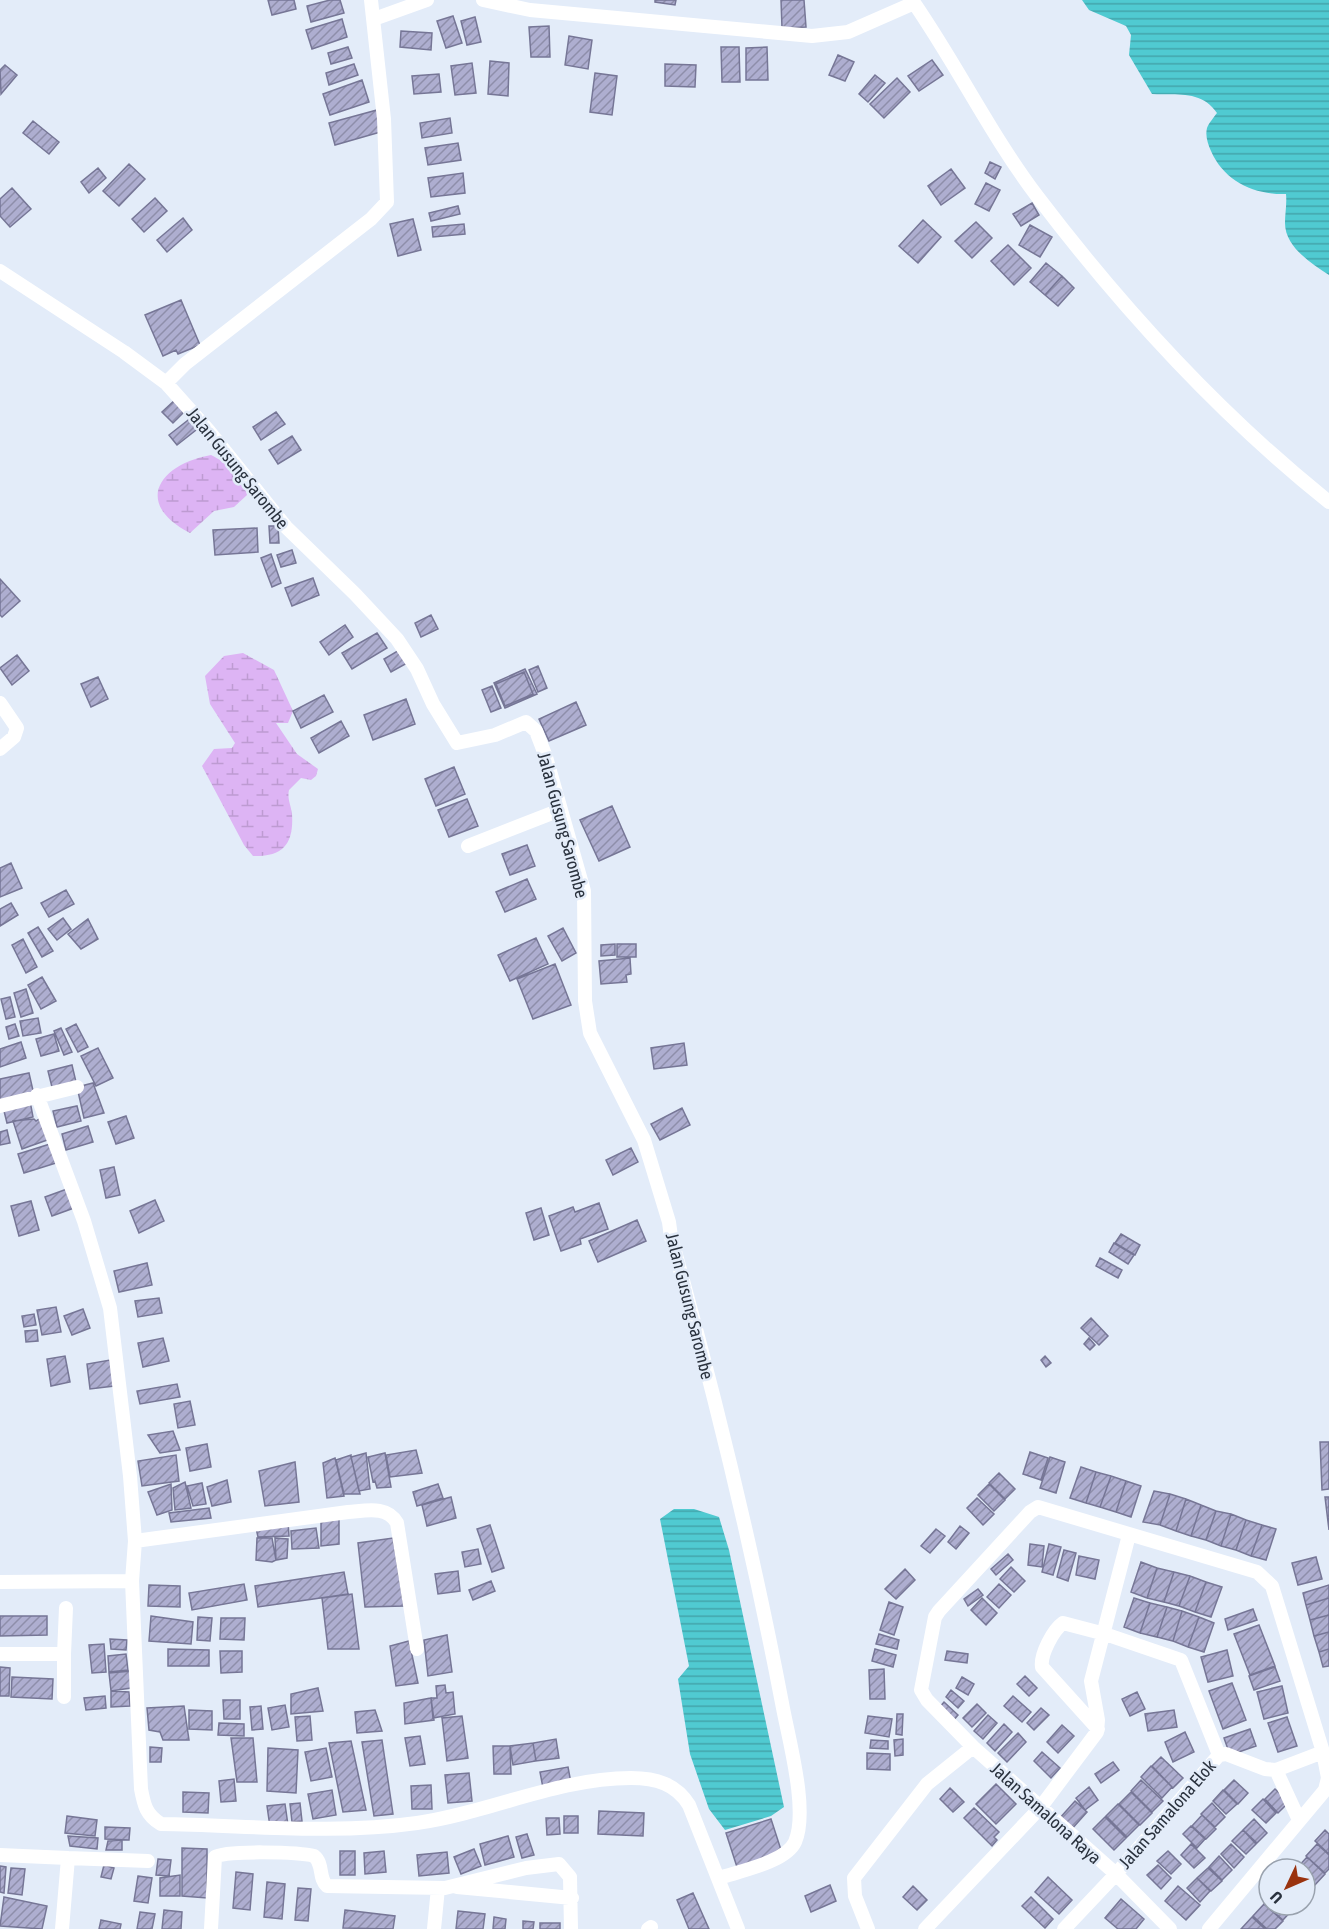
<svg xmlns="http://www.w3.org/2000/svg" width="1329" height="1929" font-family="'Asap Condensed',sans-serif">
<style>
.wetland{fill:url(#wetland-marsh)}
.water{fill:url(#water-rules)}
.building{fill:url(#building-hatch);stroke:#767696;stroke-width:1.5}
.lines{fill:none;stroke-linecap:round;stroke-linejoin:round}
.minor{stroke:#fff;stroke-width:14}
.labels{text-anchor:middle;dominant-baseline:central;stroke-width:5;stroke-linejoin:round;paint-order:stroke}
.street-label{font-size:18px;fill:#2a323e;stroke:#e3ecf9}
</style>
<defs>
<pattern id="wetland-marsh" width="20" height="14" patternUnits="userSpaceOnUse" patternTransform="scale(1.5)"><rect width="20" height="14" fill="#ddb4f4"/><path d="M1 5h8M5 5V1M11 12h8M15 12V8" fill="none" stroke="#be9bd2"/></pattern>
<pattern id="water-rules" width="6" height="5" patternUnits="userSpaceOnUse" patternTransform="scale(1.5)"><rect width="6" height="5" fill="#50cad1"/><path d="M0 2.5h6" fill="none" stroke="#43a5ab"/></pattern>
<pattern id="building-hatch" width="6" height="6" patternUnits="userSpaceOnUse" patternTransform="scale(1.5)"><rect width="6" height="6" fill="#aeaed0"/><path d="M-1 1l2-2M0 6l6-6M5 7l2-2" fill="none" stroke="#8e8eaa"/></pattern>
</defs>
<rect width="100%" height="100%" fill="#e3ecf9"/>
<path class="wetland" d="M211,455c16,8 32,22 36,40l-13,12 -20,4 -24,22c-58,-30 -30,-69 21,-78z
M243,653l31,17 19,41 -5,12h-12l21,31 21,15 -2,7 -5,4 -10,-2 -12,12c-2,9 2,15 3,24 2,30 -9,43 -39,42l-9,-11 -42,-79 12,-17 18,-1 3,-5 -25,-39 -5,-28 19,-20z"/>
<path class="water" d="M1082,0h247v275c-18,-12 -44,-28 -44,-52 0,-10 2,-19 1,-29 -32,1 -62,-13 -75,-43 -3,-7 -6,-15 -4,-23 2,-5 7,-11 10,-15 -15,-23 -41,-18 -65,-19l-23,-39 2,-20 -5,-9 -37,-16z
M674,1509h20l25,8 10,33 55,257 -13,9 -46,14 -16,-21 -19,-55 -12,-75 11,-13 -29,-147z"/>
<path class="building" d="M268,0h26l2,9 -24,6z
M330,0h10l4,13 -33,9 -4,-16z
M655,0h21l-1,5 -20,-3z
M781,0h23l2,27 -24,1z
M453,16l9,27 -16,5 -9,-27z
M475,17l6,25 -14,3 -6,-24z
M342,19l5,18 -35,12 -6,-19z
M549,26l1,31h-19l-2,-30z
M401,31l31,2 -1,17 -31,-3z
M569,36l23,4 -4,29 -23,-4z
M348,47l4,11 -21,6 -3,-11z
M721,47h18l1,35h-18z
M767,47l1,33h-22v-32z
M838,55l16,7 -9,19 -16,-6z
M932,60l11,15 -24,16 -11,-15z
M490,61l19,2 -1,33 -20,-2z
M472,63l4,30 -21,2 -4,-29z
M354,64l4,11 -29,10 -3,-12z
M665,64l31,1 -1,22 -30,-1z
M5,65l12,10 -16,19 -1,-24z
M595,73l22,3 -5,39 -22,-3z
M439,74l2,18 -27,2 -2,-18z
M875,75l10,8 -17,19 -9,-8z
M897,78l13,14 -26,26 -14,-14z
M362,80l7,22 -39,13 -7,-21z
M377,110l7,21 -49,14 -6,-22z
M450,118l2,15 -30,5 -2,-15z
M33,121l26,21 -10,12 -26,-21z
M458,143l3,17 -33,5 -3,-17z
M990,162l11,5 -6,12 -10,-6z
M129,164l16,15 -26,27 -16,-15z
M98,168l8,10 -17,15 -8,-11z
M951,169l14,19 -24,17 -13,-19z
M463,173l2,20 -34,4 -3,-19z
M986,183l14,7 -11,21 -14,-7z
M12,188l19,21 -21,18 -10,-11v-17z
M155,198l12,13 -23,21 -12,-13z
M1032,203l7,12 -18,11 -8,-12z
M458,206l2,8 -29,7 -2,-8z
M183,218l9,12 -25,22 -10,-12z
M413,219l8,31 -23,6 -8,-32z
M923,220l18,17 -23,26 -19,-17z
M976,222l16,16 -20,20 -17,-17z
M464,224l1,10 -32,3 -1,-10z
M1030,225l22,12 -12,20 -21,-12z
M1008,245l23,23 -17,17 -23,-24z
M1046,263l16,13 -17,19 -15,-13z
M1062,276l12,12 -16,18 -13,-11z
M181,300l19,45 -22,9 -2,-4 -13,6 -18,-41z
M177,398l10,11 -14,14 -11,-11z
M276,412l9,12 -24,16 -8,-13z
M192,417l8,10 -23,18 -8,-10z
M292,436l9,14 -23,14 -9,-14z
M269,526h9l1,17h-9z
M257,528l1,24 -43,3 -2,-25z
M292,550l4,13 -15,4 -4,-12z
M271,554l10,29 -9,4 -11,-29z
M313,578l6,17 -27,11 -7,-18z
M0,579l20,22 -18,16 -2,-2z
M431,615l7,14 -17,8 -6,-14z
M345,625l8,12 -24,18 -9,-13z
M377,633l10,15 -35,21 -10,-16z
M401,649l8,13 -18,10 -7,-13z
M17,655l12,16 -17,14 -12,-17z
M538,666l9,22 -9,4 -9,-22z
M525,669l12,25 -32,14 -11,-25z
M524,672l9,22 -28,12 -9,-22z
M98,677l10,22 -17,8 -10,-23z
M492,686l9,22 -10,4 -9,-22z
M492,686l9,22 -10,4 -9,-22z
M324,695l9,17 -32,16 -8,-17z
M406,699l9,25 -42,16 -9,-25z
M576,702l10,23 -37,16 -10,-22z
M341,721l8,15 -30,17 -8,-15z
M454,767l11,27 -29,12 -11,-27z
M467,799l11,27 -29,11 -11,-27z
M612,806l18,41 -31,14 -19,-41z
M527,845l8,21 -25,9 -8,-21z
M11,863l11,25 -22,9v-29z
M527,879l9,20 -31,13 -9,-20z
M66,890l8,14 -25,13 -8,-14z
M11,903l7,12 -18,11v-17z
M63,918l8,11 -14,11 -9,-11z
M88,919l10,20 -17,10 -13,-15z
M38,927l15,24 -11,6 -14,-24z
M563,928l13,25 -14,8 -14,-25z
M536,938l12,26 -38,17 -12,-26z
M23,939l14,28 -11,6 -14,-28z
M615,944v11l-14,1v-11z
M617,944h19v13h-19z
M630,958l1,16 -5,1 1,7 -26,2 -2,-23z
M555,964l16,41 -38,14 -16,-40z
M42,977l14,24 -15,8 -13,-24z
M26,989l7,24 -12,4 -7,-24z
M10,997l5,20 -9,2 -5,-20z
M38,1018l3,15 -18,3 -3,-15z
M15,1024l4,12 -10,3 -3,-12z
M76,1024l12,23 -10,5 -12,-23z
M61,1028l11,24 -8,3 -10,-24z
M54,1034l5,17 -18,5 -5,-17z
M21,1042l5,16 -26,9v-18z
M684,1043l3,22 -33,4 -3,-21z
M98,1048l15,30 -17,8 -15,-30z
M72,1065l4,17 -24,5 -4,-16z
M29,1073l5,22 -34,6v-22z
M93,1083l11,30 -20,5 -7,-31z
M30,1101l3,16 -26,6 -4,-16z
M77,1106l4,15 -24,6 -4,-16z
M682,1108l8,17 -30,15 -9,-16z
M126,1116l8,22 -18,6 -8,-22z
M42,1117l8,22 -28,10 -9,-28 21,-2 2,2z
M88,1126l5,16 -27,8 -4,-16z
M7,1130l3,13 -10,2v-13z
M50,1144l6,19 -32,10 -6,-19z
M631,1148l7,14 -25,13 -7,-15z
M114,1167l6,28 -14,3 -6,-28z
M67,1189l7,19 -22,8 -7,-19z
M155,1200l9,21 -25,12 -9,-22z
M31,1201l8,29 -20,6 -8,-30z
M599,1203l9,26 -28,10 1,5 -20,7 -12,-35 24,-9 2,5z
M541,1208l8,27 -15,5 -8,-27z
M637,1220l9,21 -48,21 -9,-21z
M1121,1234l19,11 -5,10 -20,-12z
M1114,1243l20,12 -6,9 -19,-12z
M1100,1258l22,12 -4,8 -22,-12z
M147,1263l5,22 -33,7 -5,-21z
M159,1298l3,15 -24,4 -3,-16z
M56,1307l5,25 -19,3 -5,-25z
M83,1309l7,19 -18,7 -8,-19z
M34,1314l2,11 -12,2 -2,-11z
M1091,1318l17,18 -9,9 -18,-17z
M37,1330l1,11 -12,1 -1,-11z
M163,1338l6,23 -26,6 -5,-24z
M1089,1338l6,7 -5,5 -6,-6z
M65,1356l5,26 -19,4 -4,-27z
M1045,1356l6,7 -5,4 -5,-7z
M110,1360l4,26 -24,3 -3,-25z
M177,1384l3,13 -40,7 -3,-13z
M190,1401l5,24 -17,3 -4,-24z
M173,1431l7,19 -20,3 -12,-18z
M1320,1442h9v47l-7,1z
M207,1444l4,23 -21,4 -4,-23z
M416,1450l6,23 -32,4 -4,-22z
M1030,1452l18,6 -7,22 -18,-6z
M366,1453l4,36 -11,2 -8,-34z
M385,1453l6,34 -14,1 -2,-7 -2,1 -5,-25z
M176,1455l3,26 -37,5 -4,-25z
M351,1455v2l9,37h-16l-8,-34z
M1050,1457l15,5 -9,31 -16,-5z
M335,1458l9,38 -17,2 -4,-35z
M295,1462l4,40 -34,4 -6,-35z
M1081,1467l15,5 -10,31 -16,-5z
M1096,1472l15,4 -11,31 -14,-4z
M999,1473l16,16 -10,10 -16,-16z
M1111,1476l15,5 -10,31 -16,-5z
M227,1480l4,22 -19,4 -5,-19z
M1126,1481l15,5 -10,31 -15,-5z
M185,1482l6,26 -16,2 -2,-22z
M202,1483l4,21 -13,2 -6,-20z
M171,1484l1,26 -15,5 -9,-23z
M438,1484l5,14 -26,8 -4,-14z
M989,1484l16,16 -11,11 -16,-16z
M1154,1491l16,3 -10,31 -17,-3z
M1170,1494l16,5 -10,32 -16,-6z
M451,1497l5,21 -29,8 -5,-21z
M1325,1497h4v33z
M977,1498l17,16 -11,11 -16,-17z
M1186,1499l15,6 -10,31 -15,-5z
M1201,1505l15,6 -10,29 -15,-4z
M209,1508l2,10 -40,4 -2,-9z
M1216,1511l15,3 -10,32 -15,-6z
M1231,1514l15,6 -10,30 -15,-4z
M339,1518v26l-18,2v-25z
M1246,1520l16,5 -11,31 -15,-6z
M288,1522l1,14 -31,1 -2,-9z
M490,1525l14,43 -12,4 -15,-43z
M1262,1525l14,4 -10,31 -15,-4z
M960,1526l9,7 -13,16 -8,-7z
M316,1528l3,20 -27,1 -1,-18z
M936,1529l9,7 -15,17 -9,-7z
M257,1538h15l4,22 -4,2 -16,-2z
M275,1538l13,1 -1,19 -11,2z
M393,1538l11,68 -39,1 -7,-64z
M1030,1544l14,2 -2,21 -14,-2z
M1049,1544l12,3 -8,28 -11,-3z
M478,1549l3,15 -16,3 -3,-15z
M1064,1550l12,3 -8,28 -11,-4z
M1008,1554l5,6 -17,15 -5,-6z
M1079,1556l20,4 -4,19 -19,-4z
M1316,1557l6,22 -24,6 -6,-22z
M1141,1562l16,6 -10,30 -16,-6z
M1011,1567l14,14 -11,11 -14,-13z
M1157,1568l17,4 -10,30 -17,-4z
M905,1569l10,11 -19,19 -11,-10z
M458,1571l2,20 -22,3 -3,-20z
M344,1572l4,22 -90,13 -3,-21z
M1174,1572l16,4 -11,30 -15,-4z
M1190,1576l16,6 -11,30 -16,-6z
M491,1581l4,10 -22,9 -4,-10z
M1206,1582l16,5 -11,30 -16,-5z
M244,1584l3,16 -55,10 -3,-17z
M999,1584l12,11 -12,13 -12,-11z
M149,1585l31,1v21l-32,-1z
M1329,1585v13l-23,7 -3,-12z
M978,1589l5,6 -15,11 -4,-7z
M352,1594l7,55h-31l-6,-51z
M982,1598l15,15 -11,12 -15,-15z
M1134,1598l16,5 -10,30 -16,-6z
M1329,1598v17l-19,5 -4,-15z
M889,1602l14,5 -9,28 -14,-5z
M1150,1603l17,4 -10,30 -17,-4z
M1167,1607l15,4 -9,30 -16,-4z
M1253,1609l4,11 -29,10 -3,-11z
M1182,1611l17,6 -11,30 -15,-6z
M1329,1615v17l-15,4 -4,-16z
M0,1616h47v19l-47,1z
M151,1616l42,6 -2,22 -42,-3z
M198,1617l14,1 -2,23 -13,-1z
M1199,1617l15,6 -10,29 -16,-5z
M221,1618h24l-1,22 -24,-1z
M1259,1625l16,41 -25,9 -16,-41z
M1329,1632v17l-10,3 -5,-16z
M879,1634l20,6 -2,9 -21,-5z
M447,1635l5,37 -24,4 -4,-36z
M110,1639l17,1 -1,10 -15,-1z
M409,1641l9,42 -22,3 -6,-40z
M104,1644l2,28 -14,1 -3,-28z
M168,1649l41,1v16h-41z
M875,1649l21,6 -3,12 -21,-6z
M1329,1649v17l-6,1 -4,-15z
M1227,1650l6,26 -25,6 -7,-25z
M220,1651h22v21l-21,1z
M947,1651l21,3 -1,9 -22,-3z
M126,1654l2,16 -19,2 -1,-16z
M0,1667l10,1 -1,28h-9z
M1275,1667l5,14 -26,9 -5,-14z
M884,1669l1,30h-15l-1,-29z
M132,1671l-1,17 -20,3 -2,-18z
M1025,1676l12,12 -8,8 -12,-12z
M12,1677l41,2 -1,20 -41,-2z
M962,1677l12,7 -6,11 -12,-7z
M1232,1683l14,37 -23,9 -14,-38z
M445,1685l1,8 7,-1 2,22 -22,4 -2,-20h6l-1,-12z
M1282,1686l6,27 -24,6 -7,-27z
M318,1688l5,23 -32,3v-20z
M951,1690l13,11 -6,7 -12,-11z
M111,1691l18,1 1,14 -19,1z
M1137,1692l8,17 -15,7 -8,-17z
M105,1696l1,12 -20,2 -2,-12z
M1013,1696l18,16 -9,10 -18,-16z
M431,1698l3,22 -29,4 -1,-21z
M223,1700h17v19h-16z
M944,1702l14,13 -5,6 -14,-13z
M977,1704l9,9 -14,14 -9,-9z
M285,1705l4,22 -17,3 -4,-22z
M184,1706l5,34h-26l-3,-8 -11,-2 -2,-22z
M261,1706l2,23 -11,1 -2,-23z
M1041,1708l8,7 -15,15 -7,-7z
M189,1710l23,1v19l-23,-1z
M375,1710l7,21 -25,2 -2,-21z
M1174,1710l3,17 -29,4 -3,-17z
M897,1714h6l-1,21 -6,-1z
M988,1715l9,8 -14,16 -9,-8z
M310,1716l2,24 -15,1 -2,-24z
M462,1716l6,42 -21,3 -5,-43z
M868,1716l24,3 -3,18 -24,-4z
M1287,1717l10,29 -19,6 -10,-29z
M219,1723l25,1v12l-26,-1z
M1004,1724l8,8 -17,19 -8,-8z
M1062,1725l12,11 -16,17 -11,-11z
M1250,1729l6,17 -26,9 -6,-17z
M1185,1732l9,20 -21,10 -8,-20z
M1018,1733l8,9 -19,20 -9,-9z
M420,1736l5,28 -15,2 -5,-28z
M231,1738h22l4,44h-20z
M556,1739l3,19 -23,3 -3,-18z
M903,1739v16l-8,1 -1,-16z
M382,1740l11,74 -19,2 -12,-74z
M871,1740l17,1v8l-18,-1z
M351,1741l15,69 -23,2 -14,-69z
M533,1743l3,18 -23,4 -3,-19z
M493,1746h17l1,28h-17z
M150,1747l12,1 -1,14h-11z
M268,1748l30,2 -2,43 -29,-2z
M326,1748l6,29 -21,4 -6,-29z
M1042,1752l18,16 -9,10 -17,-17z
M867,1753l23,1v16l-23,-1z
M1161,1757l22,21 -10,10 -21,-22z
M1113,1762l6,8 -18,13 -6,-9z
M1151,1766l21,21 -10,11 -21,-21z
M568,1767l3,16 -28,5 -3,-16z
M469,1773l3,28 -24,2 -3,-28z
M234,1779l2,22 -15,1 -2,-21z
M1141,1780l22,21 -11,11 -21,-21z
M1234,1780l14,13 -10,11 -14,-14z
M996,1784l20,20 -20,20 -20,-20z
M431,1785l1,24h-20l-1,-23z
M1089,1787l9,13 -13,10 -9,-12z
M950,1788l14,14 -11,10 -13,-13z
M1275,1789l14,13 -11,11 -13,-14z
M332,1790l4,25 -23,4 -5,-25z
M1223,1790l14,14 -11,10 -13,-13z
M183,1792l26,1 -1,20 -25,-1z
M1131,1792l21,21 -12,12 -21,-21z
M1263,1799l13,14 -10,10 -14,-13z
M1075,1801l12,11 -16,18 -12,-11z
M300,1803l2,18 -10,1 -2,-18z
M1212,1803l13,14 -10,10 -14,-13z
M285,1804l3,21 -18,2 -3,-21z
M1118,1804l21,21 -12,12 -21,-21z
M974,1808l25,24 -5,5 3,3 -5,6 -28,-28z
M599,1811l45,2 -1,23 -45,-2z
M1202,1815l14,14 -10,10 -14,-13z
M67,1816l30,4 -2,16 -30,-3z
M564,1816h14v17h-14z
M1105,1817l21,21 -12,12 -21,-21z
M546,1818h13l1,16 -13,1z
M771,1819l11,34 -45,14 -11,-34z
M1254,1819l13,14 -10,10 -14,-13z
M1191,1826l14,13 -8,9 -14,-14z
M105,1827l25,1 -1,12 -24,-1z
M1243,1830l13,14 -10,10 -14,-13z
M1325,1830l4,4v20l-14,-13z
M527,1834l7,21 -12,3 -6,-21z
M68,1836l30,2 -1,11 -27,-3z
M508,1836l6,21 -29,8 -5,-21z
M122,1840v10h-16l2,-9z
M1191,1844l14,14 -11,10 -13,-13z
M1231,1844l13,13 -10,11 -13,-14z
M1317,1844l12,11v14l-4,4 -19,-17z
M182,1848l25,1v49l-25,-2z
M474,1849l7,17 -20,8 -7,-17z
M340,1851h15v24h-15z
M384,1851l2,21 -21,2 -1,-21z
M1168,1851l13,13 -10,10 -14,-13z
M447,1852l2,21 -30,3 -2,-21z
M1219,1856l13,14 -10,10 -13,-13z
M1307,1857l18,17 -11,12 -9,-8v-9h-9z
M158,1859l13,1 -2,16 -13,-1z
M104,1865l10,3 -3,11 -10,-2z
M1158,1865l13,13 -10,11 -14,-14z
M0,1866l6,1 -2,26 -4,-1z
M11,1868l14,1 -3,26 -14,-2z
M1208,1868l14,13 -11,10 -14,-13z
M236,1872l17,2 -3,36 -17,-2z
M180,1875v21h-20v-18z
M138,1876l14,2 -4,25 -14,-2z
M1048,1877l24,23 -13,14 -24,-22z
M1197,1878l13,13 -10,11 -13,-14z
M1305,1879l9,8 -8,8 -1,-1z
M267,1882l18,2 -3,35 -18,-2z
M830,1885l6,16 -25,11 -6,-16z
M913,1886l14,14 -10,10 -14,-13z
M1178,1886l22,19 -14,15 -21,-19z
M298,1888l13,1 -3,32 -13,-1z
M693,1893l16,36h-20l-12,-29z
M4,1897l43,9 -5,23 -42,-3z
M1031,1897l22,22 -8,9 -23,-22z
M1269,1898v7h21l4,3 -11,12 -19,-16z
M1121,1899l23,20 -8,10h-18l-13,-11z
M1264,1904l19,17 -8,8h-8l-14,-13z
M164,1910l18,2 -1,17h-19z
M345,1910l50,6 -2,13 -50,-1z
M458,1911l27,3 -2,15h-27z
M140,1912l15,2 -3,15h-15z
M494,1917l12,2 -1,10h-12z
M1252,1917l13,12h-24z
M101,1920l20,4 -1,5h-21z
M523,1921l11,1 -1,7h-10z
M540,1923h20v6h-20z"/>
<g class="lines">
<path class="minor" d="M483,0l47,10 282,26 36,-4 66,-29
M912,0c44,63 78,134 125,196 85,112 182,218 292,306
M374,19l53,-19
M0,271l124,81 42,31 42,47 78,97 69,67 42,45 20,30 16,35 24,39 38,-8 31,-13 10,9 10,26 38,134 1,110 5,32 54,107 25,82 2,15c43,154 81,309 111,466 6,34 27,107 13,139 -9,20 -55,29 -76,36
M166,383l19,-19 186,-145 16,-17 -3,-83 -13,-119
M0,703l17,25 -3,9 -14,12
M468,846l92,-36
M37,1095l47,126 26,87 20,168 5,65 -3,40
M0,1106l77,-19
M135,1541l213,-29c17,-1 39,-7 49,11l20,126
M0,1582l132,-1 9,208c3,16 5,26 20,35 85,1 171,11 256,-1 71,-10 141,-45 214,-45 25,0 45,6 58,27l49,124
M0,1654h64l2,-46
M64,1697v-43
M1098,1729l-56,-62c-2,-12 11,-37 21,-44l42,11 76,26 38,95
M1219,1755l7,-1 39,15 11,1 23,50
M1276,1770l47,-18
M0,1855l68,3
M457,1887l115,11
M62,1929l6,-71 80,3
M211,1929l4,-72c10,-7 85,-5 99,-1 10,8 4,22 13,30l118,2 81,-20 33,-4 11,13 1,52
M434,1929l4,-41
M648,1929l3,-2
M868,1929l-13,-33 -1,-18 73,-94 46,-37
M925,1929l115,-121 57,-76 1,-12 -7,-39 38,-146
M1064,1929l52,-55 103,-119
M1170,1929l-54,-55 -143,-127 -46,-47 -6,-10 14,-73 4,-6 91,-99 8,-5 219,65 15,14 51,166 5,26 -3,12 -116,139"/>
</g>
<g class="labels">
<g class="street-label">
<text transform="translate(238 468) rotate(51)">Jalan Gusung Sarombe</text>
<text transform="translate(563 825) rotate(75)">Jalan Gusung Sarombe</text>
<text transform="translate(690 1306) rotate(76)">Jalan Gusung Sarombe</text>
<text transform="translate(1046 1813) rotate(42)">Jalan Samalona Raya</text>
<text transform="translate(1167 1814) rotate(-49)">Jalan Samalona Elok</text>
</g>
</g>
<g transform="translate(1287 1887) rotate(226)"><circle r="28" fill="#e3ecf9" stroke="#99a2ae" stroke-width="1.5"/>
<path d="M0-4.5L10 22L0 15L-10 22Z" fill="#9a330f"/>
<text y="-9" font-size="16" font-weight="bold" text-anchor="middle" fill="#2a323e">U</text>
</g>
</svg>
